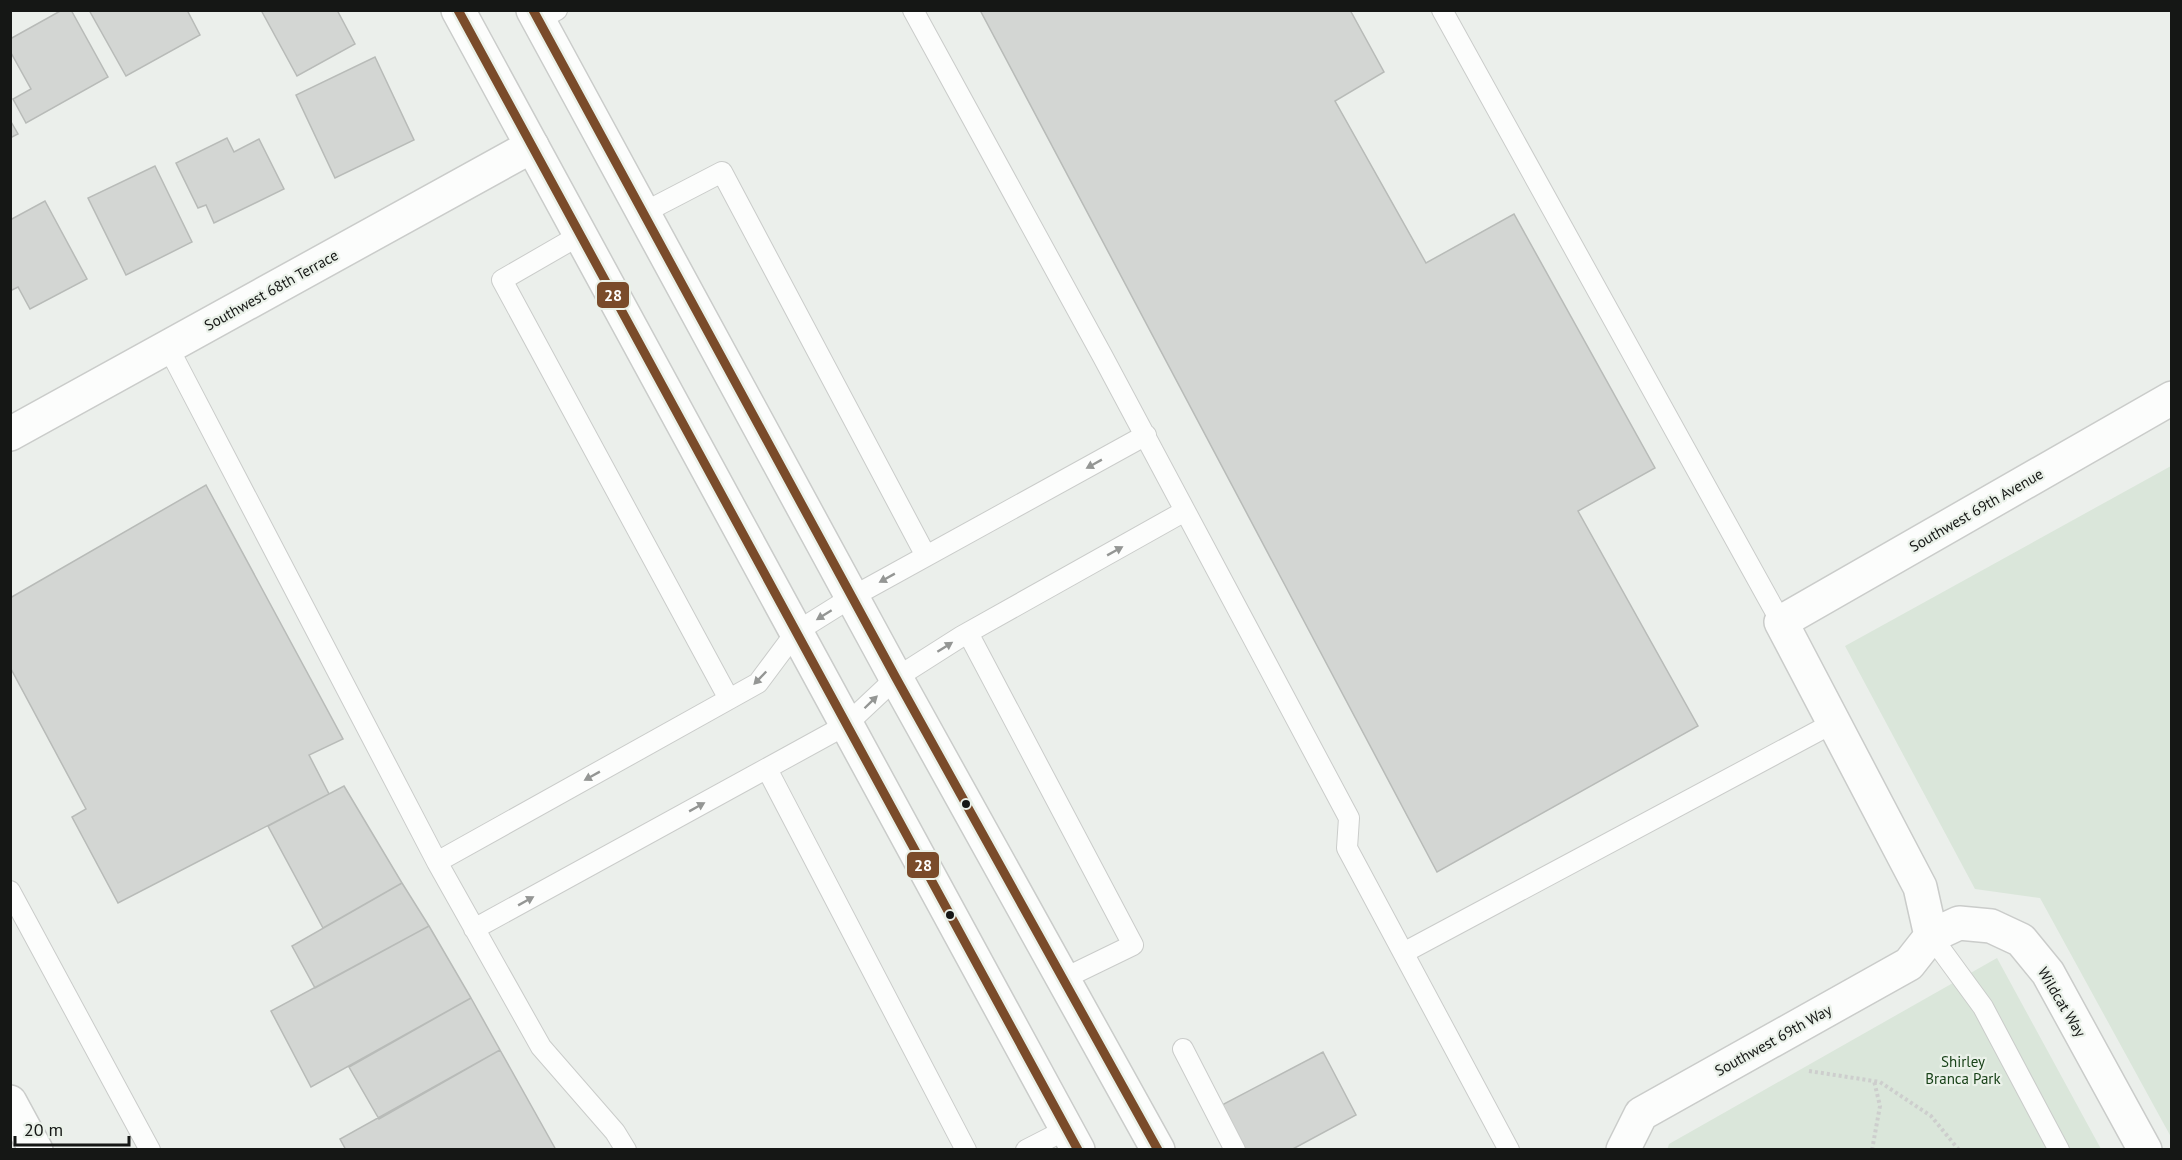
<svg xmlns="http://www.w3.org/2000/svg" width="2182" height="1160" font-family="'PT Sans',sans-serif">
<style>
.green{fill:#dae6da}
.building{fill:#d3d6d3;stroke:#b8bbb8;stroke-width:1.5}
.lines{fill:none;stroke-linecap:round;stroke-linejoin:round}
.service-casing{stroke:#caccca;stroke-width:22}
.minor-casing{stroke:#caccca;stroke-width:36}
.primary-casing{stroke:#caccca;stroke-width:36}
.path{stroke:#cdcecd;stroke-width:4;stroke-dasharray:3 3;stroke-linecap:butt}
.service{stroke:#fcfdfc;stroke-width:20}
.minor{stroke:#fcfdfc;stroke-width:33}
.primary{stroke:#fcfdfc;stroke-width:33}
.bus-1-casing{stroke:#eaf1e9;stroke-width:14}
.bus-1{stroke:#7a4b2a;stroke-width:9}
.oneway{fill:#949694}
.bus-dot{fill:#151715;stroke:#eaf1e9;stroke-width:2}
.labels{text-anchor:middle;dominant-baseline:central;stroke-width:4.5;stroke-linejoin:round;paint-order:stroke}
.street-label{font-size:15px;fill:#151715;stroke:#eaf1e9}
.park-label{font-size:15px;fill:#184218;stroke:#eaf1e9}
.line-badge{stroke:#eaf1e9;stroke-width:2}
.badge-label{font-size:16px;text-anchor:middle;font-weight:bold;fill:#fff}
</style>
<rect width="100%" height="100%" fill="#ebefeb"/>
<path class="green" d="M2171,466v671l-131,-239 -65,-9 -130,-243z
M1997,958l104,191 -434,1 2,-6z"/>
<path class="building" d="M62,10h9l37,67 -82,46 -13,-24 18,-10 -21,-38v-12z
M89,10h98l13,25 -74,41z
M261,10h76l18,34 -58,32z
M980,10h370l34,62 -49,29 91,162 88,-49 141,254 -77,43 120,215 -261,146z
M375,57l39,83 -79,38 -39,-83z
M10,120l8,14 -8,4z
M227,138l7,14 25,-13 25,50 -70,34 -8,-18 -8,3 -22,-45z
M155,166l37,76 -66,33 -38,-77z
M45,201l42,78 -57,30 -12,-22 -8,4v-71z
M206,485l137,254 -34,16 20,39 -211,109 -46,-86 14,-8 -76,-142v-69z
M344,786l58,97 -79,45 -55,-102z
M402,883l27,43 -114,62 -23,-42z
M429,926l42,72 -160,89 -40,-76z
M471,998l29,52 -121,69 -30,-52z
M500,1050l56,100h-210l-6,-11z
M1323,1052l33,63 -65,35h-48l-23,-44z"/>
<g class="lines">
<defs>
<path id="service" d="M913,10l190,347 246,461 -2,30 162,302
M1442,10l339,612
M538,20l19,-10
M643,213l79,-41 204,384
M580,235l-78,45 227,419
M168,347l269,515 104,185 74,85 11,18
M968,633l165,312 -70,34
M767,769l199,381
M437,862l321,-179 38,-51 56,-35 294,-162
M10,891l140,259
M474,929l372,-204 50,-47 66,-42 223,-125
M1931,936l52,71 76,143
M1405,952l430,-230
M1183,1049l52,101
M1026,1150l41,-21"/>
<path id="minor" d="M10,434l522,-288
M1931,936l-11,-49 -139,-265 391,-224
M10,1102l26,48
M1623,1150l18,-36 268,-150 22,-28 28,-13 32,3 30,14 27,33 97,177"/>
<path id="primary" d="M458,10l620,1140
M533,10l363,668 262,472"/>
</defs>
<use href="#service" class="service-casing"/>
<use href="#minor" class="minor-casing"/>
<use href="#primary" class="primary-casing"/>
<path class="path" d="M1809,1071l71,11 51,34 28,34
M1872,1150l8,-44 -6,-25"/>
<use href="#service" class="service"/>
<use href="#minor" class="minor"/>
<use href="#primary" class="primary"/>
<defs>
<path id="bus-1" d="M458,10l620,1140
M533,10l363,668 262,472"/>
</defs>
<use href="#bus-1" class="bus-1-casing"/>
<use href="#bus-1" class="bus-1"/>
</g>
<defs><path id="oneway-solid" d="M-6-.8H1V-3.2L6.5 0L1 3.2V.8H-6Z" transform="scale(1.5)"/></defs>
<g class="oneway">
<use href="#oneway-solid" transform="translate(1094 464) rotate(151)"/>
<use href="#oneway-solid" transform="translate(1115 551) rotate(-29)"/>
<use href="#oneway-solid" transform="translate(887 578) rotate(151)"/>
<use href="#oneway-solid" transform="translate(824 615) rotate(148)"/>
<use href="#oneway-solid" transform="translate(945 647) rotate(-32)"/>
<use href="#oneway-solid" transform="translate(760 678) rotate(134)"/>
<use href="#oneway-solid" transform="translate(871 702) rotate(-44)"/>
<use href="#oneway-solid" transform="translate(592 776) rotate(151)"/>
<use href="#oneway-solid" transform="translate(697 807) rotate(-29)"/>
<use href="#oneway-solid" transform="translate(526 901) rotate(-29)"/>
</g>
<g class="bus-dot">
<circle cx="966" cy="804" r="5"/>
<circle cx="950" cy="915" r="5"/>
</g>
<g class="labels">
<g class="street-label">
<text transform="translate(271 290) rotate(-29)">Southwest 68th Terrace</text>
<text transform="translate(1976 510) rotate(-30)">Southwest 69th Avenue</text>
<text transform="translate(2062 1002) rotate(59)">Wildcat Way</text>
<text transform="translate(1773 1040) rotate(-29)">Southwest 69th Way</text>
</g>
<g class="park-label">
<text x="1963" y="1061">Shirley<tspan x="1963" dy="17">Branca Park</tspan></text>
</g>
</g>
<g class="line-badge">
<rect x="596" y="281" width="34" height="28" rx="6" fill="#7a4b2a"/>
<rect x="906" y="851" width="34" height="28" rx="6" fill="#7a4b2a"/>
</g>
<g class="badge-label">
<text x="613" y="301">28</text>
<text x="923" y="871">28</text>
</g>
<rect width="2182" height="1160" fill="none" stroke="#151715" stroke-width="24"/>
<path d="M15 1136v9h114v-9" fill="none" stroke="#151715" stroke-width="3"/>
<text x="24" y="1136" font-size="18" fill="#151715" stroke="#eaf1e9" stroke-width="4.5" paint-order="stroke">20 m</text>
</svg>
